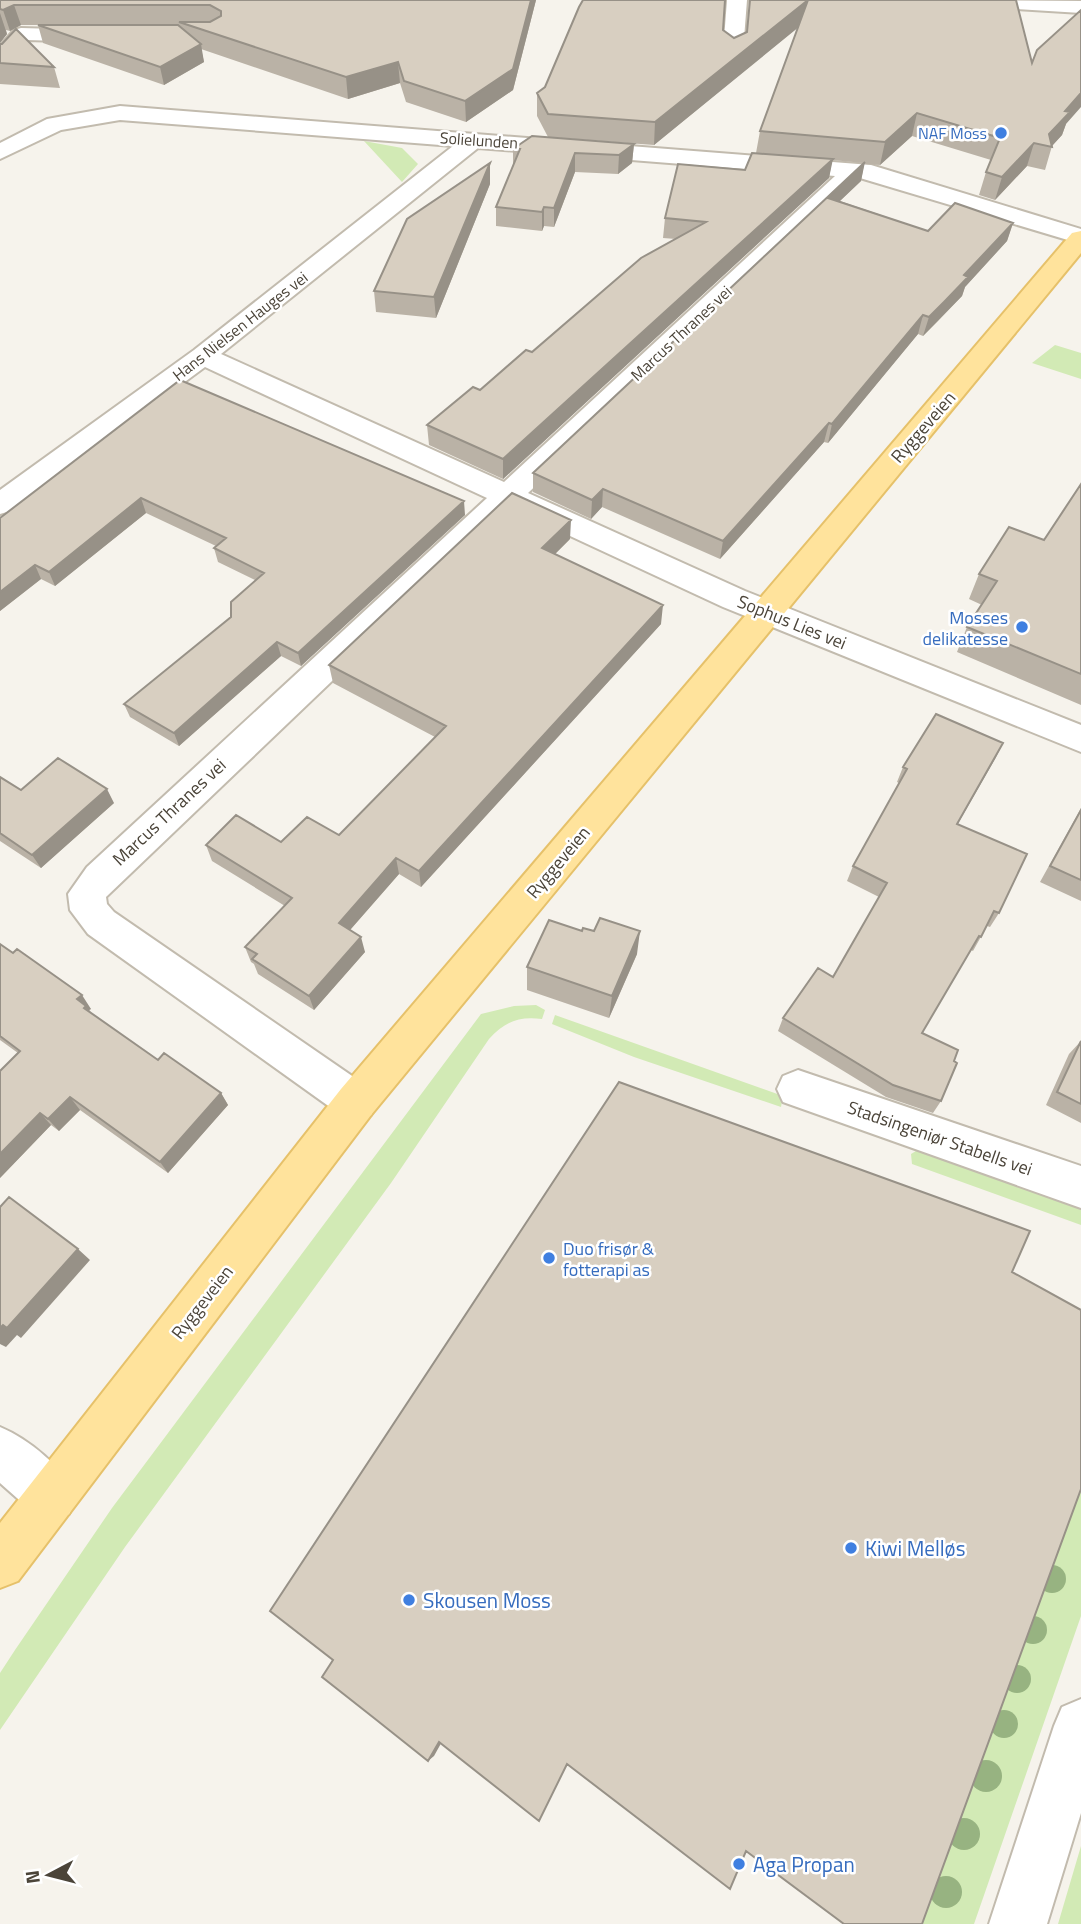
<svg xmlns="http://www.w3.org/2000/svg" width="1081" height="1924" font-family="'Titillium Web',sans-serif">
<style>
.green{fill:#d2eab5}
.lines{fill:none;stroke-linecap:round;stroke-linejoin:round}
.minor-casing{stroke:#c2bbae;stroke-width:4}
.tertiary-casing{stroke:#c2bbae;stroke-width:4}
.primary-casing{stroke:#e6c16a;stroke-width:4}
.minor{fill:#fff;fill-rule:evenodd}
.tertiary{fill:#fff;fill-rule:evenodd}
.primary{fill:#ffe39c;fill-rule:evenodd}
.tree{fill:#97b381}
.wall{fill:#bab2a6}
.shaded-wall{fill:#979187}
.building{fill:#d8cfc1;stroke:#979187;stroke-width:2}
.shop-dot{fill:#3f7fe0;stroke:#fff;stroke-width:2.5}
.labels{text-anchor:middle;dominant-baseline:central;stroke-width:5;stroke-linejoin:round;paint-order:stroke}
.far-shop-label{font-size:16px;fill:#366cbe;stroke:#fff;text-anchor:end}
.far-street-label{font-size:16px;fill:#4b4439;stroke:#fff}
.street-label{font-size:18px;fill:#4b4439;stroke:#fff}
.shop-label{font-size:18px;fill:#366cbe;stroke:#fff;text-anchor:end}
.near-shop-label{font-size:21px;fill:#366cbe;stroke:#fff;text-anchor:start}
</style>
<rect width="100%" height="100%" fill="#f6f3ec"/>
<path class="green" d="M364,141l38,7 16,16 -16,18z
M1055,345l26,8v26l-49,-16z
M536,1005l9,5 -3,9c-24,-3 -37,3 -53,20l-98,144 -266,364 -125,183v-57l15,-23 97,-142 369,-494 33,-8z
M555,1015l228,81 -2,11 -147,-50 -82,-33z
M916,1151l36,6 129,45v23l-169,-61 -1,-10z
M1081,1432v184l-107,308h-77z
M1081,1846v78h-23z"/>
<g class="lines">
<defs>
<path id="minor" d="M727,0h20l-4,52 -10,6 -10,-6z
M21,28l72,2 10,6 -10,6 -66,-2 -20,23 -7,2v-19l14,-16z
M120,106l751,59 210,64v15l-221,-66 -332,315 217,98 336,134v27l-358,-145 -211,-98 -406,388 1,7 7,8 257,177 6,13 -6,13 -15,6 -15,-6 -253,-181 -18,-24 -2,-16 19,-27 400,-369 -282,-131 -195,144 -10,3v-24l194,-140 259,-204 -333,-26 -59,10 -61,29v-16l47,-24zM478,148l357,28 -331,306 -283,-128z
M798,1070l283,96v42l-298,-106 -6,-13 6,-13z
M0,1427c29,12 64,41 77,70l-8,17 -17,8 -17,-8 -35,-31z
M1081,1699v114l-34,111h-58l65,-198 8,-19z"/>
<path id="tertiary" d="M957,0l124,1v12l-114,-7z"/>
<path id="primary" d="M1081,231v22l-710,862 -353,466 -18,7v-65l341,-434 731,-856z"/>
</defs>
<use href="#minor" class="minor-casing"/>
<use href="#tertiary" class="tertiary-casing"/>
<use href="#primary" class="primary-casing"/>
<use href="#minor" class="minor"/>
<use href="#tertiary" class="tertiary"/>
<use href="#primary" class="primary"/>
</g>
<g class="tree">
<circle cx="1052" cy="1579" r="14"/>
<circle cx="1033" cy="1630" r="14"/>
<circle cx="1017" cy="1679" r="14"/>
<circle cx="1004" cy="1724" r="14"/>
<circle cx="986" cy="1776" r="16"/>
<circle cx="964" cy="1834" r="16"/>
<circle cx="946" cy="1892" r="16"/>
</g>
<path class="wall" d="M0,0h536l-23,90 -47,32 -60,-20 -6,-19 -52,16 -147,-50 3,13 -40,23 -121,-42 -5,-18h-17l-11,6 -4,-1 1,4 -7,9z
M750,0l282,63 34,61 -4,11 -10,11 -7,24 -18,-4 -32,34 -16,-5 7,-23 5,-12 -79,-24 -32,29 -16,-1 -3,17 -21,20 88,30 85,-8 -6,18 -42,46 -3,9 -24,25 -15,15 -5,-2 -90,109 -4,-1 -104,117 -118,-52 -11,12 -58,-27v-19l331,-310 -32,-3 -3,18 -326,301 -74,-34 -2,-20 53,-35 52,-38 144,-113 -13,-1 2,-20 80,-48 11,-17 4,-22 38,-104 -144,118 -106,-8 -11,-21v-23l186,-63 11,8 13,-6z
M0,44l54,23 6,21 -60,-4z
M634,144l-2,19 -14,11 -43,-2 -21,55 -10,-1 -2,5 -46,-5v-19l17,-42v-16z
M490,163v21l-54,134 -60,-6 -2,-21z
M180,380l285,135 -164,151 -20,-10 -102,90 -49,-29 -6,-13 107,-87 24,-37 -37,-18 -4,-14 2,-2 -70,-33 -91,73 -14,-7 -41,32v-93z
M1081,484v221l-124,-53 10,-25 15,-22 -13,-6 10,-25 65,-34z
M570,539l-15,15 106,70 -240,263 -22,-13 -49,56 15,22 -51,58 -56,-36 -4,-10 -3,-2 -6,-15 40,-41 -73,-45 -6,-16 75,-3 58,-7 96,-98 -102,-54 -4,-18z
M1003,743l-46,82 42,88 -9,14 -3,-1 -14,25 -2,-1 -49,83 19,68 -8,12 -47,-16 -108,-66 5,-13 50,-41 46,-80 -32,-16 6,-15 46,-83 -2,-1 6,-15z
M0,777l21,13 93,13 -73,65 -41,-27z
M1081,808v93l-41,-19z
M582,931h12l43,23 -28,64 -82,-28v-23z
M0,944l91,65 -2,1 2,3 67,47 63,33 7,12 -60,68 -88,-63 -21,21 -8,-6 -51,53 18,-125 -18,-13z
M1081,1041v82l-35,-18 23,-51z"/>
<path class="shaded-wall" d="M531,0h5l-23,90 -47,32 -1,-21z
M808,0l-3,22 -151,123 1,-23z
M14,5l7,20 -11,6 -7,-21z
M0,13l7,21 -7,9z
M201,44l3,18 -40,23 -4,-18z
M398,62l2,21 -52,16 -2,-22z
M1081,93v14l-15,17 -4,11 -11,12 -2,-13 16,-23z
M917,113l-5,23 -32,29 5,-23z
M1034,143l-7,23 -32,34 7,-23z
M634,144l-2,19 -14,11 1,-19z
M575,153v19l-21,55v-19z
M833,159l-4,19 -326,301v-20z
M865,162l-4,19 -37,35 4,-18z
M490,163v21l-54,134 -2,-21z
M544,207v19l-2,5v-19z
M1013,223l-6,18 -42,46 -3,9 -39,40 6,-19 35,-42z
M923,315l-5,19 -90,109 4,-19z
M829,423l-5,19 -104,117 3,-18z
M603,489l-1,18 -11,12 1,-19z
M141,498l5,15 -91,73 -6,-14z
M464,501l1,14 -164,151 -3,-13z
M571,520l-1,19 -28,28v-19z
M35,565l6,14 -41,32v-19z
M663,605l-2,19 -240,263 -2,-16z
M277,642l4,14 -102,90 -5,-13z
M1003,743l-8,16 -46,80 8,-15z
M107,789l7,14 -73,65 -9,-13z
M396,858l3,16 -56,64 -4,-15z
M640,931l-3,23 -28,64 3,-22z
M361,937l4,15 -51,58 -5,-14z
M82,995l9,14 -2,1 7,9 -19,-20z
M221,1093l7,12 -60,68 -8,-11z
M70,1097l10,13 -21,21 -11,-12z
M40,1113l11,12 -51,53v-24z
M78,1249l12,11 -69,78 -4,-3 -11,12 -6,-3v-16z
M444,1738l-10,18 -6,5 11,-19z"/>
<path class="building" d="M0,0h531l-18,69 -48,32 -61,-20 -6,-19 -52,15 -167,-55h31l11,-6v-5l-11,-6h-196l-11,5 -3,-1z
M583,0h142l-2,30 11,8 13,-6 3,-32h58l-153,122 -107,-8 -11,-21 8,-6 34,-80z
M808,0h208l16,63 5,-13 44,-40v83l-16,18 5,1 -21,22 3,13 -18,-4 -32,34 -16,-5 14,-34 -83,-25 -32,29 -125,-11z
M38,25h140l23,19 -41,23z
M16,29l38,38 -54,-4v-19h2z
M532,136l102,8 -15,11 -44,-2 -21,55 -10,-1 -2,5 -46,-5 24,-58h-7z
M752,153l81,6 -330,300 -76,-34 46,-38 7,3 46,-40 6,2 109,-94 65,-36 -41,-4 13,-54 67,6z
M865,162l-37,36 100,33 27,-28 58,20 -49,52 4,2 -24,25 -15,15 -6,-2 -91,109 -3,-1 -106,118 -120,-52 -11,11 -59,-27z
M490,163l-56,134 -60,-6 33,-72z
M180,380l284,121 -166,152 -21,-11 -103,91 -50,-29 107,-87v-15l33,-29 -50,-25 12,-10 -85,-40 -92,74 -14,-7 -35,27v-74z
M1081,484v190l-114,-47 30,-46 -18,-7 30,-47 35,13z
M512,493l59,27 -29,28 121,57 -244,266 -23,-13 -57,65 22,14 -52,59 -57,-37 5,-5 -12,-7 47,-49 -86,-53 30,-30 45,27 26,-25 32,18 107,-109 -117,-61z
M936,714l67,29 -46,81 70,30 -28,59 -5,-2 -13,26 -2,-1 -57,97 36,17 -4,11 3,2 -16,38 -48,-16 -110,-67 35,-50 15,9 54,-94 -34,-17 54,-97 -4,-2z
M58,758l49,31 -75,66 -32,-22v-56l21,13z
M1081,810v70l-31,-14z
M600,918l40,13 -28,65 -85,-29 22,-47 33,11 1,-3 11,3z
M0,944l13,9 4,-4 65,46 -5,4 9,7 -2,2 74,52 6,-7 57,40 -61,69 -90,-65 -22,22 -8,-6 -40,41v-83l20,-20 -20,-15z
M1081,1041v63l-24,-12z
M619,1082l411,149 -18,41 69,38v179l-159,435h-78l-98,-73 -16,38 -163,-125 -28,57 -100,-79 -11,19 -54,-43 -52,-41 11,-17 -63,-49z
M9,1197l69,52 -71,79 -4,-3 -3,3v-121z"/>
<g class="shop-dot">
<circle cx="1001" cy="133" r="7"/>
<circle cx="1022" cy="627" r="7"/>
<circle cx="549" cy="1258" r="7"/>
<circle cx="851" cy="1548" r="7"/>
<circle cx="409" cy="1600" r="7"/>
<circle cx="739" cy="1864" r="7"/>
</g>
<g class="labels">
<g class="far-shop-label">
<text x="987" y="133">NAF Moss</text>
</g>
<g class="far-street-label">
<text transform="translate(479 140) rotate(4)">Solielunden</text>
<text transform="translate(240 326) rotate(-38)">Hans Nielsen Hauges vei</text>
<text transform="translate(681 333) rotate(-43)">Marcus Thranes vei</text>
</g>
<g class="street-label">
<text transform="translate(923 427) rotate(-49)">Ryggeveien</text>
<text transform="translate(792 622) rotate(22)">Sophus Lies vei</text>
<text transform="translate(169 812) rotate(-43)">Marcus Thranes vei</text>
<text transform="translate(558 862) rotate(-50)">Ryggeveien</text>
<text transform="translate(940 1138) rotate(19)">Stadsingeniør Stabells vei</text>
<text transform="translate(202 1302) rotate(-52)">Ryggeveien</text>
</g>
<g class="shop-label">
<text x="1008" y="617">Mosses<tspan x="1008" dy="21">delikatesse</tspan></text>
<text x="563" y="1248" text-anchor="start">Duo frisør &amp;<tspan x="563" dy="21">fotterapi as</tspan></text>
</g>
<g class="near-shop-label">
<text x="865" y="1548">Kiwi Melløs</text>
<text x="423" y="1600">Skousen Moss</text>
<text x="753" y="1864">Aga Propan</text>
</g>
</g>
<g transform="translate(49 1875) rotate(263)" stroke="#ffffff" stroke-width="5" paint-order="stroke">
<path d="M0-5L12 26L0 18L-12 26Z" fill="#4b4439"/>
<text y="-10" font-size="19" font-weight="bold" text-anchor="middle" fill="#4b4439">N</text>
</g>
</svg>
